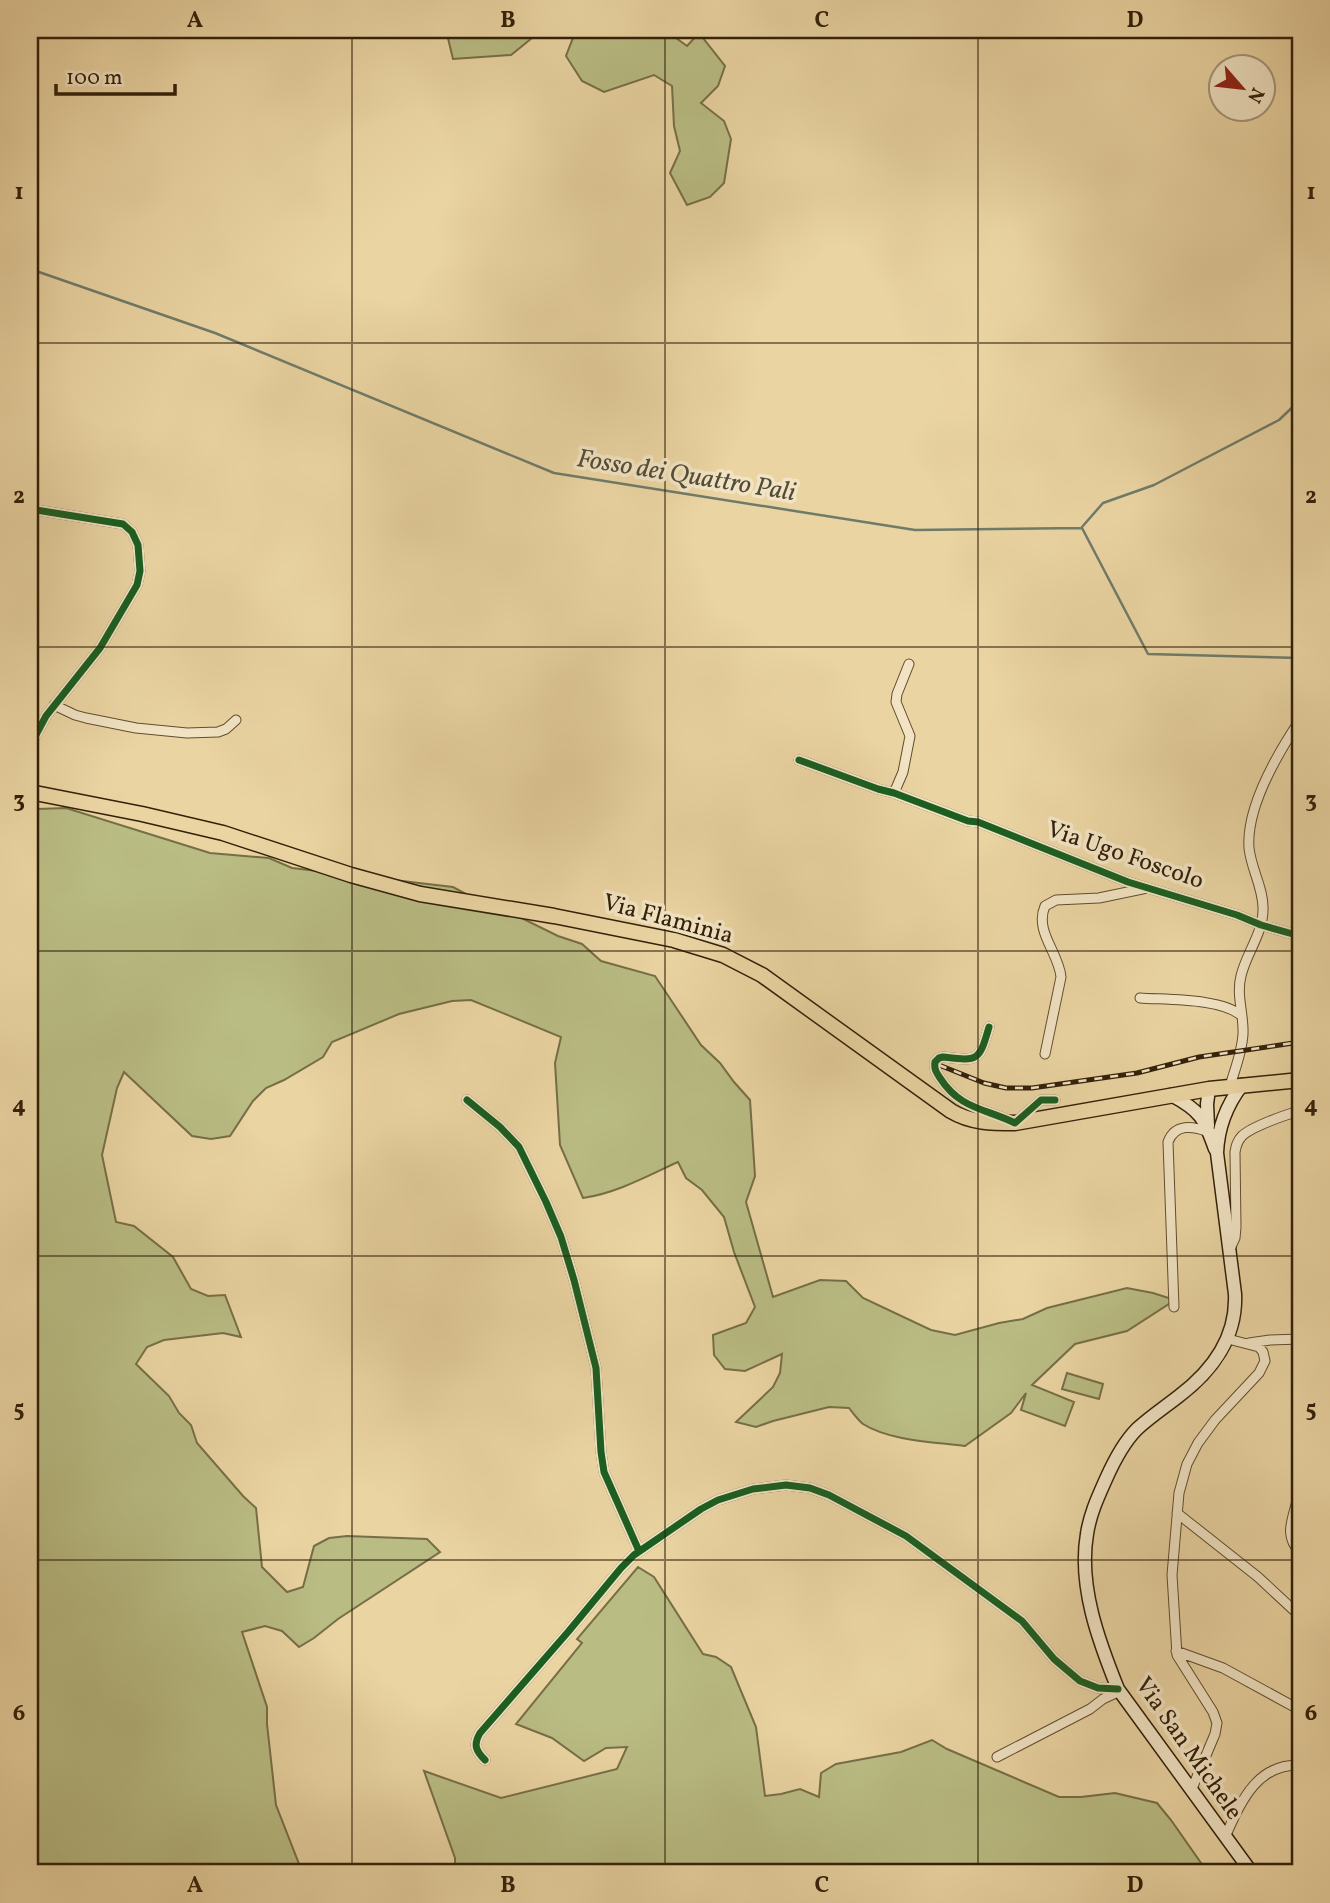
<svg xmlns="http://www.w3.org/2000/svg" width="1330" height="1903" font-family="Vollkorn,serif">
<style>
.green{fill:#b9bc83;stroke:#766e46;stroke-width:2}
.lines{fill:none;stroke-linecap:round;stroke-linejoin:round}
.stream{stroke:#6f7b6a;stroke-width:2.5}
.minor-casing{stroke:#604d2f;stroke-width:11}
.secondary-casing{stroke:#322009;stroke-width:15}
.primary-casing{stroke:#322009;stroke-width:17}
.minor{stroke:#f1e3c3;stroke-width:9}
.secondary{stroke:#f1e3c3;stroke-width:12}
.primary{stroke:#ead4a2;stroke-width:14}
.rail-casing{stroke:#322009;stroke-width:5}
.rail{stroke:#f1e3c3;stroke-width:2.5;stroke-dasharray:8;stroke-linecap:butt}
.cycleway-casing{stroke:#f1e3c3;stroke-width:11}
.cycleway{stroke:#1b5e20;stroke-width:7}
.grid{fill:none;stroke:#322009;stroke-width:2;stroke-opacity:0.55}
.labels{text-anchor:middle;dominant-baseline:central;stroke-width:7;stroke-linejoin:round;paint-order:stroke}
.street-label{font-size:24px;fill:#322009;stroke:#f1e3c3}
.water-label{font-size:26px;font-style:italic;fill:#514d39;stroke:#f1e3c3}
.neatline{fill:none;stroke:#322009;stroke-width:2.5}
.grid-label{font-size:23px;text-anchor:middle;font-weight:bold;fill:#322009}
</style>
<rect width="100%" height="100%" fill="#ead4a2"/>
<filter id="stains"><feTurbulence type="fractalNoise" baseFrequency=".00286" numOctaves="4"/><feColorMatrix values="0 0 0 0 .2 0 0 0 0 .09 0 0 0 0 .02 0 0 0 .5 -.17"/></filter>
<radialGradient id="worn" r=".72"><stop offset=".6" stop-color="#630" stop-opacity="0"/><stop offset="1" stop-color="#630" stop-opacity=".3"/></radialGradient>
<path class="green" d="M446,30h92l-1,4 -26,21 -58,4z
M576,30h89l22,16 12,-13 26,33 -7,20 -17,17 23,18 7,18 -7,44 -14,14 -23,8 -17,-32 10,-22 -6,-25 -2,-40 -18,-11 -50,17 -22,-11 -16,-25z
M30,806l7,3 29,-1 144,45 59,5 23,10 161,19 24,13 24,8 57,28 24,8 19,17 54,15 46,69 19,18 14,19 16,18 5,76 -9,26 27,95 47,-17 26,1 17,17 68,32 24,5 44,-12 24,-4 24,-11 80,-20 26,5 22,7 -48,31 -52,13 -43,41 42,17 -9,24 -44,-16 5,-17 -15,20 -46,33c-31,-4 -75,-5 -102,-22 -5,-4 -10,-11 -14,-16l-20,-1 -56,14 -17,6 -20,-5 37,-35 7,-14 2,-19 -37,17 -20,-2 -11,-14 -1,-20 33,-12 9,-16 -21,-55 -10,-35 -22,-27 -16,-12 -8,-16c-31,14 -61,31 -95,36l-23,-53 -5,-82 6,-26 -90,-37 -19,1 -53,13 -67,28 -9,15 -39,23 -18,8 -13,13 -23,35 -19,3 -19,-3 -68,-64 -7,16 -15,67 14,67 18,4 39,31 18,32 17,7 17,-1 16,42 -18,-4 -59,7 -17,7 -11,17 33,32 10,17 12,12 6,18 46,53 13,12 6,59 25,25 16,-5 11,-41 15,-8 18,-2 80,3 13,13 -102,67 -24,19 -15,9 -17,-16 -17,-5 -23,6 25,75v17l9,81 23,59v9h-269l1,-68 -1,-31z
M1067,1373l36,11 -4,15 -37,-10z
M638,1567l16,10 49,77 13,3 15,10 25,60 9,69 16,-2 19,-5 19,8 2,-24 15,-9 65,-12 31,-12 15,9 112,48h22l34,-4 42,10 14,17 37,53h-753v-15l-31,-87 77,27 116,-29 10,-22 -21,1 -22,13 -32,-23 -36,-14 66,-81 -5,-4z"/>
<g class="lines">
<path class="stream" d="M30,264l6,7 179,62 339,140 361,57 167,-2 66,126 152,4
M1082,527l21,-24 51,-18 46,-24 79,-41 21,-20"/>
<defs>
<path id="minor" d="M30,509l93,15 9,8 6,13 2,26 -3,14 -37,63 -54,68 -16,30
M54,705l21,10 11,3 50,10 51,5 31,-1 8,-3 10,-9
M799,760l79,29 16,4 74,28 10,1 150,60 109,33 24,10 39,11
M894,793l9,-21 7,-36 -14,-34 1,-8 12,-30
M1140,998c28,2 81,0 102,18
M989,1027c-10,35 -11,34 -46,30l-4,1 -4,4c-1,7 1,10 5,16 20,31 44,30 75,45l26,-23h14
M1045,1054l16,-77c-2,-24 -27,-46 -16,-71l11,-6 43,-2 48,-10
M1230,1086c5,-17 12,-34 13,-52 1,-19 -7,-39 -2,-58 5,-22 22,-43 22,-66 1,-21 -12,-41 -14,-62 -3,-41 29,-95 51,-128
M467,1100l33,27 19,20 27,55 15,35 13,43 22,88 5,84 3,20 35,79
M1230,1249l5,-11 1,-11 -1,-75c1,-6 2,-11 7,-16 9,-9 45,-22 58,-25
M1174,1307l-6,-165c7,-19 25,-16 41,-10
M1249,1343l21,-3 30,-1
M1297,1501c-5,20 -13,35 3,51
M1177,1513l81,64 42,39
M1176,1651l47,17 77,42
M997,1757l93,-48 13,-10 15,-7
M485,1760c-9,-9 -12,-15 -5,-27l88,-101 53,-64 13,-13 67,-46 17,-9 35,-11 33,-4 24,3 19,7 77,41 116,85 32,38 26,22 18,7 20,1
M1191,1791l24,-57 2,-11 -4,-11 -36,-57 -5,-80 7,-82 8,-29 11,-21 17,-23 44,-47 6,-12 -2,-9 -4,-5 -31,-8
M1225,1837c16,-35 31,-73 75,-72"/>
<path id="secondary" d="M1242,1085c-16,21 -24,42 -25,68l18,141c2,43 -23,77 -56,102 -14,11 -29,21 -42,33 -14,14 -23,32 -31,50 -8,18 -16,35 -19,55 -9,52 12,108 31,155l134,184
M1171,1095c30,16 33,23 44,54
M1208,1126l-1,-22 2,-15"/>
<path id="primary" d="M30,792l112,22 81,19 128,42 69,19 134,22 120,24 49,15 39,20 189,136c20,12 41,12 64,12l194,-34 91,-9"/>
</defs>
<use href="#minor" class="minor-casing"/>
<use href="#secondary" class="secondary-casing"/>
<use href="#primary" class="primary-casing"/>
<use href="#minor" class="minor"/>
<use href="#secondary" class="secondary"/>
<use href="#primary" class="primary"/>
<defs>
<path id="rail" d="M939,1065l45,18 22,5h26l105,-15 62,-16 101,-15"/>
</defs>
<use href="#rail" class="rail-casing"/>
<use href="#rail" class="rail"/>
<defs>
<path id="cycleway" d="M30,509l93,15 9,8 6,13 2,26 -3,14 -37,63 -54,68 -16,30
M799,760l79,29 16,4 74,28 10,1 150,60 109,33 24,10 39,11
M989,1027c-10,35 -11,34 -46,30l-4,1 -4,4c-1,7 1,10 5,16 20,31 44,30 75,45l26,-23h14
M467,1100l33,27 19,20 27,55 15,35 13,43 22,88 5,84 3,20 35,79
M485,1760c-9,-9 -12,-15 -5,-27l88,-101 53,-64 13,-13 67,-46 17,-9 35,-11 33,-4 24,3 19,7 77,41 116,85 32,38 26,22 18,7 20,1"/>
</defs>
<use href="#cycleway" class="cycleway-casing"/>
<use href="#cycleway" class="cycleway"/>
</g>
<path class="grid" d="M352,30v1843M665,30v1843M978,30v1843M30,343h1270M30,647h1270M30,951h1270M30,1256h1270M30,1560h1270"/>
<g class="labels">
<g class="street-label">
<text transform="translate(1125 856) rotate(19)">Via Ugo Foscolo</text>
<text transform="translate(668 920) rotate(15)">Via Flaminia</text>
<text transform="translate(1188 1749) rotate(55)">Via San Michele</text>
</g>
<g class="water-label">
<text transform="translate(686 476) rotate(9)">Fosso dei Quattro Pali</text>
</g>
</g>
<rect width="1330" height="1903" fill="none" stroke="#ead4a2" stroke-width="77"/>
<g transform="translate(1242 88) rotate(118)"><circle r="33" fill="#f1e3c3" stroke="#a59579" stroke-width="2"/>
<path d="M0-5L12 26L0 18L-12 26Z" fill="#8f2418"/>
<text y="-10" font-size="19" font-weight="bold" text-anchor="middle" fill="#322009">N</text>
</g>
<path d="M56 84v10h119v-10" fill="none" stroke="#322009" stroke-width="3.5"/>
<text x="66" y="84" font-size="21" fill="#322009" stroke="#f1e3c3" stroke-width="5" paint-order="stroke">100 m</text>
<rect x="38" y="38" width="1254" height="1826" class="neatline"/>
<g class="grid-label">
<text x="195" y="27">A</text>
<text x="508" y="27">B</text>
<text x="822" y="27">C</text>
<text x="1135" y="27">D</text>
<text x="19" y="199">1</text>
<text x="1311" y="199">1</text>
<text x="19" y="503">2</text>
<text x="1311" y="503">2</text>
<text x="19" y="807">3</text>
<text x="1311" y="807">3</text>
<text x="19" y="1112">4</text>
<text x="1311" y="1112">4</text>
<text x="19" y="1416">5</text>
<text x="1311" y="1416">5</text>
<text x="19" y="1720">6</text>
<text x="1311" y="1720">6</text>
<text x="195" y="1892">A</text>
<text x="508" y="1892">B</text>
<text x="822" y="1892">C</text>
<text x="1135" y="1892">D</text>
</g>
<rect width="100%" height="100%" filter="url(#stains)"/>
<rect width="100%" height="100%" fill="url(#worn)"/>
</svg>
